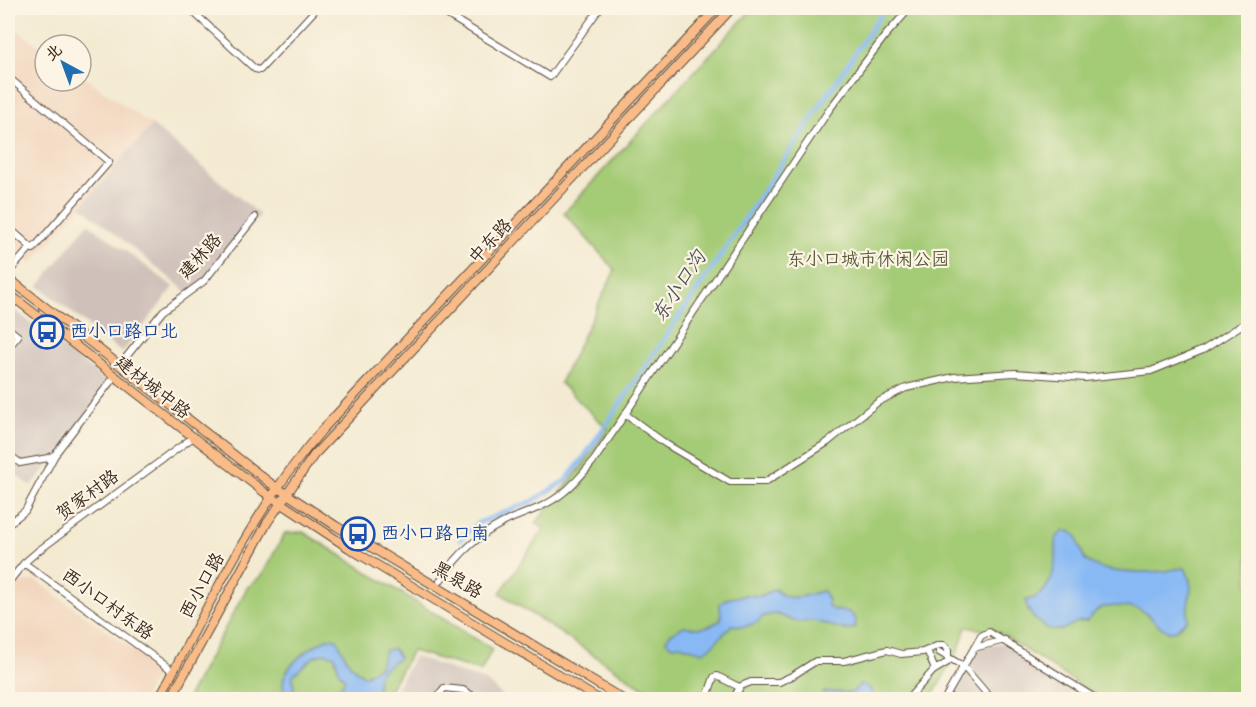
<svg xmlns="http://www.w3.org/2000/svg" width="1256" height="707" font-family="Kalam,'LXGW WenKai TC',sans-serif">
<style>
.built{fill:#f2d5bd}
.industrial{fill:#cfc1ba}
.green{fill:#a4cb76;stroke:#707a4a;stroke-width:1.5}
.water{fill:#88b9f4;stroke:#627289;stroke-width:1.5;fill-rule:evenodd}
.lines{fill:none;stroke-linecap:round;stroke-linejoin:round}
.canal{stroke:#88b9f4;stroke-width:4.5}
.minor-casing{stroke:#574739;stroke-width:8}
.major-casing{stroke:#574739;stroke-width:10}
.minor{stroke:#fff;stroke-width:6}
.major{stroke:#f9bc89;stroke-width:8}
.labels{text-anchor:middle;dominant-baseline:central;stroke-width:4.5;stroke-linejoin:round;paint-order:stroke}
.street-label{font-size:18px;fill:#3b2a1e;stroke:#fcf5e5}
.park-label{font-size:18px;fill:#5a5a38;stroke:#fcf5e5}
.transit-label{font-size:18px;fill:#164399;stroke:#fcf5e5;text-anchor:start}
.water-label{font-size:20px;font-style:italic;fill:#52555e;stroke:#fcf5e5}
</style>
<rect width="100%" height="100%" fill="#fcf5e5"/>
<filter id="ink" filterUnits="userSpaceOnUse"><feTurbulence type="fractalNoise" baseFrequency=".0167" numOctaves="2"/><feDisplacementMap in="SourceGraphic" scale="12" xChannelSelector="R" yChannelSelector="G"/><feConvolveMatrix kernelMatrix="1 2 1 2 8 2 1 2 1" color-interpolation-filters="sRGB"/></filter>
<filter id="wash" filterUnits="userSpaceOnUse"><feTurbulence type="fractalNoise" baseFrequency=".008" numOctaves="4" result="noise"/><feDisplacementMap in="SourceGraphic" scale="24" xChannelSelector="R" yChannelSelector="G"/><feGaussianBlur stdDeviation="1.35" result="paint"/><feColorMatrix in="noise" values="0 0 0 0 0 0 0 0 0 0 0 0 0 0 0 0 0 1.4 0 .05"/><feComposite in="paint" operator="in"/></filter>
<g filter="url(#wash)">
<rect width="100%" height="100%" fill="#f3ead1"/>
<path class="built" d="M8,24l37,26v31h36v-6l71,50 -121,139 -23,-19z
M35,580l118,84 3,12 -13,23h-135v-102l8,-12z"/>
<path class="industrial" d="M152,125l108,90 -68,81 -111,-90z
M88,223l86,64 -52,66 -83,-67z
M15,310l93,73 -43,63 -34,40 -23,-18v-148z
M1002,643l92,57h-145l29,-52z
M414,656l73,26 19,17 -116,1z"/>
<path class="green" d="M753,8h495v691h-147l-103,-67 -32,-5 -7,22 -28,50h-271l-160,-106 44,-64 -8,-6 47,-58 25,-36 -48,-46 55,-113 -51,-57z
M303,532l189,117 -11,22 -69,-20 -28,48 -198,1 61,-112 15,-13 23,-42z"/>
<path class="water" d="M1064,531l8,1 5,5c1,9 6,14 7,22 23,18 56,13 82,12 7,-1 12,-3 19,-3 13,27 0,27 3,51l-12,11 -6,2c-14,-5 -15,-13 -26,-20 -8,-6 -34,-7 -43,-4 -6,2 -9,9 -14,13 -17,0 -17,8 -28,9 -14,2 -34,-16 -33,-30 28,-3 31,-41 30,-62z
M775,589c13,16 31,5 48,2l5,9v6l5,4 16,2 7,7 -1,9 -9,2 -33,-9 -16,1 -21,-8 -12,2 -8,7 -12,4 -12,-2 -22,23 -7,4 -23,-7 -8,1 -6,-5 4,-7 14,-8c15,4 24,2 37,-6l-1,-16 6,-5 20,-4 15,1z
M328,638l9,1c7,16 12,28 27,37l16,-10 5,-16 9,-1 5,9c-19,13 -24,13 -21,37l-3,4h-86c-21,-24 18,-50 39,-61zM325,653l10,3 4,16 6,6 -4,9c-4,1 -10,2 -14,4 -14,8 -17,12 -33,4l-1,-20 21,-18z
M860,684c7,1 10,4 13,10l-2,5h2h-49l-1,-6 2,-1 27,1z"/>
<g class="lines">
<path class="canal" d="M460,540l16,-16 57,-23 33,-21 16,-20 137,-202 166,-250"/>
</g>
</g>
<g filter="url(#ink)">
<g class="lines">
<defs>
<path id="minor" d="M189,8l66,61 5,1 57,-62
M436,8l114,69 50,-69
M8,77l101,85 -76,87 -25,-22
M8,273l23,-26
M8,311l8,-11
M8,328l10,8 -10,12
M119,366l44,-55 41,-30 51,-64
M625,414l41,30 64,38h35l63,-40 50,-40 28,-14 48,-11 61,-4 70,5 66,-7 52,-21 45,-29
M8,454l12,9 28,-5 8,-4
M8,524l17,-13 31,-58 58,-76
M24,563l149,108
M440,581c19,-29 41,-49 73,-63 18,-7 35,-13 50,-25 13,-10 22,-22 32,-34l234,-349 56,-74 25,-28
M8,583l16,-20 14,-12 154,-113
M974,648l31,-8
M927,650l8,20
M939,652l24,14 24,28 9,6
M435,700l9,-12 19,2 17,10
M706,700l8,-23 3,-1 22,11
M732,700l9,-14 10,-4h28l13,-6 24,-15h28l43,-11 14,4 22,-2 16,-7h5l4,4v13l-15,9 -26,29
M944,700l37,-64 8,-4 109,68"/>
<path id="major" d="M8,278l262,205 66,43 288,174
M8,293l256,199 85,56 251,152
M158,700c50,-92 95,-191 164,-270l395,-422
M170,700l97,-177 47,-68 418,-447"/>
</defs>
<use href="#minor" class="minor-casing"/>
<use href="#major" class="major-casing"/>
<use href="#minor" class="minor"/>
<use href="#major" class="major"/>
</g>
</g>
<defs>
<symbol id="bus-ring" viewBox="-11 -11 22 22"><circle r="9.5" fill="#fcf5e5" stroke="#1a4fb4" stroke-width="1.5"/><path d="M-5-6H5V4H4V6H2V4H-2V6H-4V4H-5ZM-3.5-4V0h7V-4ZM-3.5 1.2v1.5H-2V1.2ZM2 1.2v1.5H3.5V1.2Z" fill="#1a4fb4"/></symbol>
</defs>
<g fill-rule="evenodd">
<use href="#bus-ring" x="28" y="313" width="38" height="38"/>
<use href="#bus-ring" x="339" y="515" width="38" height="38"/>
</g>
<g class="labels">
<g class="street-label">
<text transform="translate(491 242) rotate(-47)">中东路</text>
<text transform="translate(201 257) rotate(-48)">建林路</text>
<text transform="translate(152 388) rotate(38)">建材城中路</text>
<text transform="translate(88 496) rotate(-36)">贺家村路</text>
<text transform="translate(457 581) rotate(31)">黑泉路</text>
<text transform="translate(203 586) rotate(-61)">西小口路</text>
<text transform="translate(107 605) rotate(36)">西小口村东路</text>
</g>
<g class="park-label">
<text x="868" y="260">东小口城市休闲公园</text>
</g>
<g class="transit-label">
<text x="70" y="332">西小口路口北</text>
<text x="381" y="534">西小口路口南</text>
</g>
<g class="water-label">
<text transform="translate(680 287) rotate(-56)">东小口沟</text>
</g>
</g>
<rect width="1256" height="707" fill="none" stroke="#fcf5e5" stroke-width="30"/>
<g transform="translate(63 63) rotate(319)"><circle r="28" fill="#fcf5e5" stroke="#afa495" stroke-width="1.5"/>
<path d="M0-4.5L10 22L0 15L-10 22Z" fill="#1f6fb2"/>
<text y="-9" font-size="16" font-weight="bold" text-anchor="middle" fill="#3b2a1e">北</text>
</g>
</svg>
